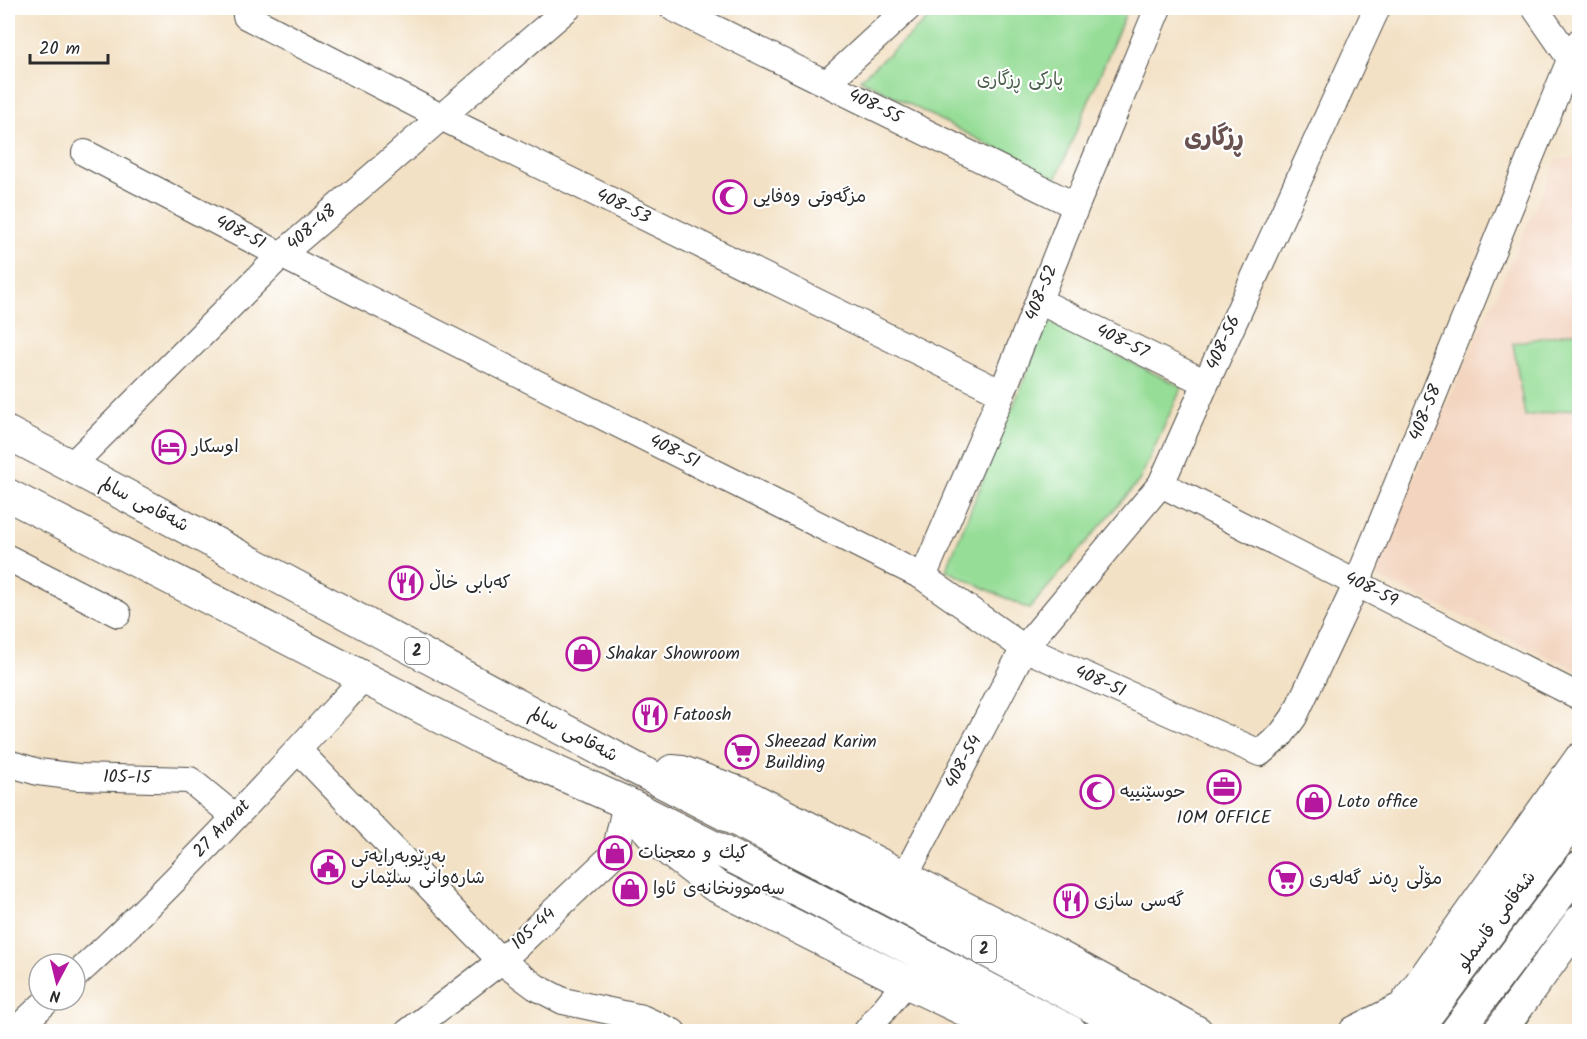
<svg xmlns="http://www.w3.org/2000/svg" width="1587" height="1039" font-family="Kalam,'Playpen Sans Arabic',sans-serif">
<style>
.built{fill:#f3d4bf}
.green{fill:#96dd97;stroke:#608461;stroke-width:1.5}
.lines{fill:none;stroke-linecap:round;stroke-linejoin:round}
.minor-casing{stroke:#494642;stroke-width:28}
.major-casing{stroke:#494642;stroke-width:34}
.minor{stroke:#fff;stroke-width:26}
.major{stroke:#fff;stroke-width:32}
.labels{text-anchor:middle;dominant-baseline:central;stroke-width:4.5;stroke-linejoin:round;paint-order:stroke}
.shield{fill:#fff;stroke:#6b6b6b;stroke-width:1.5}
.shield-label{font-size:16px;font-weight:bold;fill:#2b2b2b}
.park-label{font-size:18px;fill:#4b604b;stroke:#fff}
.street-label{font-size:18px;fill:#2b2b2b;stroke:#fff}
.poi-label{font-size:18px;fill:#2b2b2b;stroke:#fff;text-anchor:start}
.district-label{font-size:24px;font-weight:bold;fill:#695250;stroke:#fff}
</style>
<rect width="100%" height="100%" fill="#fff"/>
<filter id="ink" filterUnits="userSpaceOnUse"><feTurbulence type="fractalNoise" baseFrequency=".0167" numOctaves="2"/><feDisplacementMap in="SourceGraphic" scale="12" xChannelSelector="R" yChannelSelector="G"/><feConvolveMatrix kernelMatrix="1 2 1 2 8 2 1 2 1" color-interpolation-filters="sRGB"/></filter>
<filter id="wash" filterUnits="userSpaceOnUse"><feTurbulence type="fractalNoise" baseFrequency=".008" numOctaves="4" result="noise"/><feDisplacementMap in="SourceGraphic" scale="24" xChannelSelector="R" yChannelSelector="G"/><feGaussianBlur stdDeviation="1.35" result="paint"/><feColorMatrix in="noise" values="0 0 0 0 0 0 0 0 0 0 0 0 0 0 0 0 0 1.4 0 .05"/><feComposite in="paint" operator="in"/></filter>
<g filter="url(#wash)">
<rect width="100%" height="100%" fill="#f3e1c5"/>
<path class="built" d="M1579,158v513l-202,-94 -5,-7 185,-411z"/>
<path class="green" d="M941,8h187l-72,171 -196,-100z
M1048,321l134,66 -43,94 -110,128 -83,-39z
M1579,331v77l-54,8 -12,-73z"/>
</g>
<g filter="url(#ink)">
<g class="lines">
<defs>
<path id="minor" d="M673,8l403,198
M1535,8l43,62
M246,16l195,101 561,276
M827,83l81,-75
M85,153l196,102 642,322 101,71 236,105 21,-18 13,-18 63,-134 213,-523 10,-19
M1039,301l167,82
M71,466l210,-211 287,-247
M1161,484l419,213
M8,558l110,56
M923,577l79,-184 74,-187 82,-198
M298,750l203,211 35,26 27,14 79,17 31,14
M8,763l30,9 40,5 112,3 45,37
M905,876l119,-228 137,-164 45,-101 171,-375
M75,976c102,-93 196,-197 289,-298
M14,1032l34,-32
M408,1032l93,-71 114,-108 11,-50
M866,1032l40,-50"/>
<path id="major" d="M8,433l63,33 564,302 193,99 312,165
M8,495l481,247 137,61 184,93 261,136
M672,771l10,1 63,23 311,160 141,77
M638,818l23,26 53,41 192,97 105,50
M1355,1032l48,-24
M1389,1032l14,-24 177,-249
M1414,1032l166,-221
M1456,1032l124,-165
M1499,1032l81,-111"/>
</defs>
<use href="#minor" class="minor-casing"/>
<use href="#major" class="major-casing"/>
<use href="#minor" class="minor"/>
<use href="#major" class="major"/>
</g>
</g>
<defs>
<symbol id="mosque-ring" viewBox="-11 -11 22 22"><circle r="9.5" fill="#fff" stroke="#b5179e" stroke-width="1.5"/><path d="M3.5-4.9A6 6 0 1 0 3.5 4.9A5 5 0 1 1 3.5-4.9Z" fill="#b5179e"/></symbol>
<symbol id="hotel-ring" viewBox="-11 -11 22 22"><circle r="9.5" fill="#fff" stroke="#b5179e" stroke-width="1.5"/><path d="M-6-4.5h1.5V1H6V5H4.5V3h-9V5H-6ZM-4 0a1.8 1.8 0 1 1 3.6 0ZM.5 0V-2.5h3Q6-2.5 6 0Z" fill="#b5179e"/></symbol>
<symbol id="restaurant-ring" viewBox="-11 -11 22 22"><circle r="9.5" fill="#fff" stroke="#b5179e" stroke-width="1.5"/><path d="M-5-6h1v4h1v-4h1v4h1v-4h1v5L-1.5 .5V6h-2V.5L-5-1ZM5-6V6H3V1.5H1.5Q1.5-4 5-6Z" fill="#b5179e"/></symbol>
<symbol id="shop-ring" viewBox="-11 -11 22 22"><circle r="9.5" fill="#fff" stroke="#b5179e" stroke-width="1.5"/><path d="M-5-2.5h2.3a2.7 3.5 0 0 1 5.4 0H5L5.5 6h-11ZM-1.5-2.5h3a1.5 2.3 0 0 0-3 0Z" fill="#b5179e"/></symbol>
<symbol id="supermarket-ring" viewBox="-11 -11 22 22"><circle r="9.5" fill="#fff" stroke="#b5179e" stroke-width="1.5"/><path d="M-6-5.5h2.5l.6 2H6L4.5 2H-2.5L-4.4-4H-6ZM-1.5 3.2a1.3 1.3 0 1 0 .1 0ZM3 3.2a1.3 1.3 0 1 0 .1 0Z" fill="#b5179e"/></symbol>
<symbol id="office-ring" viewBox="-11 -11 22 22"><circle r="9.5" fill="#fff" stroke="#b5179e" stroke-width="1.5"/><path d="M-6-3h4V-5.5h4V-3h4V5H-6ZM-1-4.5V-3h2v-1.5ZM-6 0V1H6V0Z" fill="#b5179e"/></symbol>
<symbol id="civic-ring" viewBox="-11 -11 22 22"><circle r="9.5" fill="#fff" stroke="#b5179e" stroke-width="1.5"/><path d="M-.6-6.5H3V-4.5H.6V-3L4-1V1h2V6H-6V1h2V-1L-.6-3ZM-1.2 2.5V6h2.4V2.5Z" fill="#b5179e"/></symbol>
</defs>
<g fill-rule="evenodd">
<use href="#mosque-ring" x="711" y="178" width="38" height="38"/>
<use href="#hotel-ring" x="150" y="428" width="38" height="38"/>
<use href="#restaurant-ring" x="387" y="564" width="38" height="38"/>
<use href="#shop-ring" x="564" y="635" width="38" height="38"/>
<use href="#restaurant-ring" x="631" y="696" width="38" height="38"/>
<use href="#supermarket-ring" x="723" y="733" width="38" height="38"/>
<use href="#office-ring" x="1205" y="768" width="38" height="38"/>
<use href="#mosque-ring" x="1078" y="773" width="38" height="38"/>
<use href="#shop-ring" x="1295" y="783" width="38" height="38"/>
<use href="#shop-ring" x="596" y="834" width="38" height="38"/>
<use href="#civic-ring" x="309" y="848" width="38" height="38"/>
<use href="#supermarket-ring" x="1267" y="860" width="38" height="38"/>
<use href="#shop-ring" x="611" y="870" width="38" height="38"/>
<use href="#restaurant-ring" x="1052" y="882" width="38" height="38"/>
</g>
<g class="labels">
<g class="shield">
<rect x="405" y="638" width="24" height="26" rx="4.5"/>
<rect x="972" y="936" width="24" height="26" rx="4.5"/>
</g>
<g class="shield-label">
<text x="417" y="651">2</text>
<text x="984" y="949">2</text>
</g>
<g class="park-label">
<text x="1020" y="80">پارکی ڕزگاری</text>
</g>
<g class="street-label">
<text transform="translate(875 107) rotate(26)">408-55</text>
<text transform="translate(623 207) rotate(26)">408-53</text>
<text transform="translate(312 228) rotate(-41)">408-48</text>
<text transform="translate(240 233) rotate(28)">408-51</text>
<text transform="translate(1042 293) rotate(-68)">408-52</text>
<text transform="translate(1122 342) rotate(26)">408-57</text>
<text transform="translate(1224 343) rotate(-65)">408-56</text>
<text transform="translate(1426 413) rotate(-68)">408-58</text>
<text transform="translate(674 452) rotate(27)">408-51</text>
<text transform="translate(144 505) rotate(28)">شەقامی سالم</text>
<text transform="translate(1371 590) rotate(27)">408-59</text>
<text transform="translate(1100 682) rotate(24)">408-51</text>
<text transform="translate(573 735) rotate(28)">شەقامی سالم</text>
<text transform="translate(964 762) rotate(-62)">408-54</text>
<text transform="translate(127 778) rotate(1)">105-15</text>
<text transform="translate(222 829) rotate(-46)">27 Ararat</text>
<text transform="translate(1497 921) rotate(-53)">شەقامی قاسملو</text>
<text transform="translate(534 929) rotate(-43)">105-44</text>
</g>
<g class="poi-label">
<text x="753" y="197">مزگەوتی وەفایی</text>
<text x="192" y="447">اوسكار</text>
<text x="429" y="583">کەبابی خاڵ</text>
<text x="606" y="654">Shakar Showroom</text>
<text x="673" y="715">Fatoosh</text>
<text x="765" y="742">Sheezad Karim<tspan x="765" dy="21">Building</tspan></text>
<text x="1120" y="792">حوسێنییە</text>
<text x="1337" y="802">Loto office</text>
<text x="1224" y="818" text-anchor="middle">IOM OFFICE</text>
<text x="638" y="853">كيك و معجنات</text>
<text x="351" y="857">بەڕێوبەرایەتی<tspan x="351" dy="21">شارەوانی سلێمانی</tspan></text>
<text x="1309" y="879">مۆڵی ڕەند گەلەری</text>
<text x="653" y="889">سەموونخانەی ئاوا</text>
<text x="1094" y="901">گەسی سازی</text>
</g>
<g class="district-label">
<text x="1214" y="138">ڕزگاری</text>
</g>
</g>
<rect width="1587" height="1039" fill="none" stroke="#fff" stroke-width="30"/>
<g transform="translate(57 982) rotate(187)"><circle r="28" fill="#ffffff" stroke="#aaaaaa" stroke-width="1.5"/>
<path d="M0-4.5L10 22L0 15L-10 22Z" fill="#b5179e"/>
<text y="-9" font-size="16" font-weight="bold" text-anchor="middle" fill="#2b2b2b">N</text>
</g>
<path d="M30 54v9h78v-9" fill="none" stroke="#2b2b2b" stroke-width="3"/>
<text x="39" y="54" font-size="18" fill="#2b2b2b" stroke="#ffffff" stroke-width="4.5" paint-order="stroke">20 m</text>
</svg>
